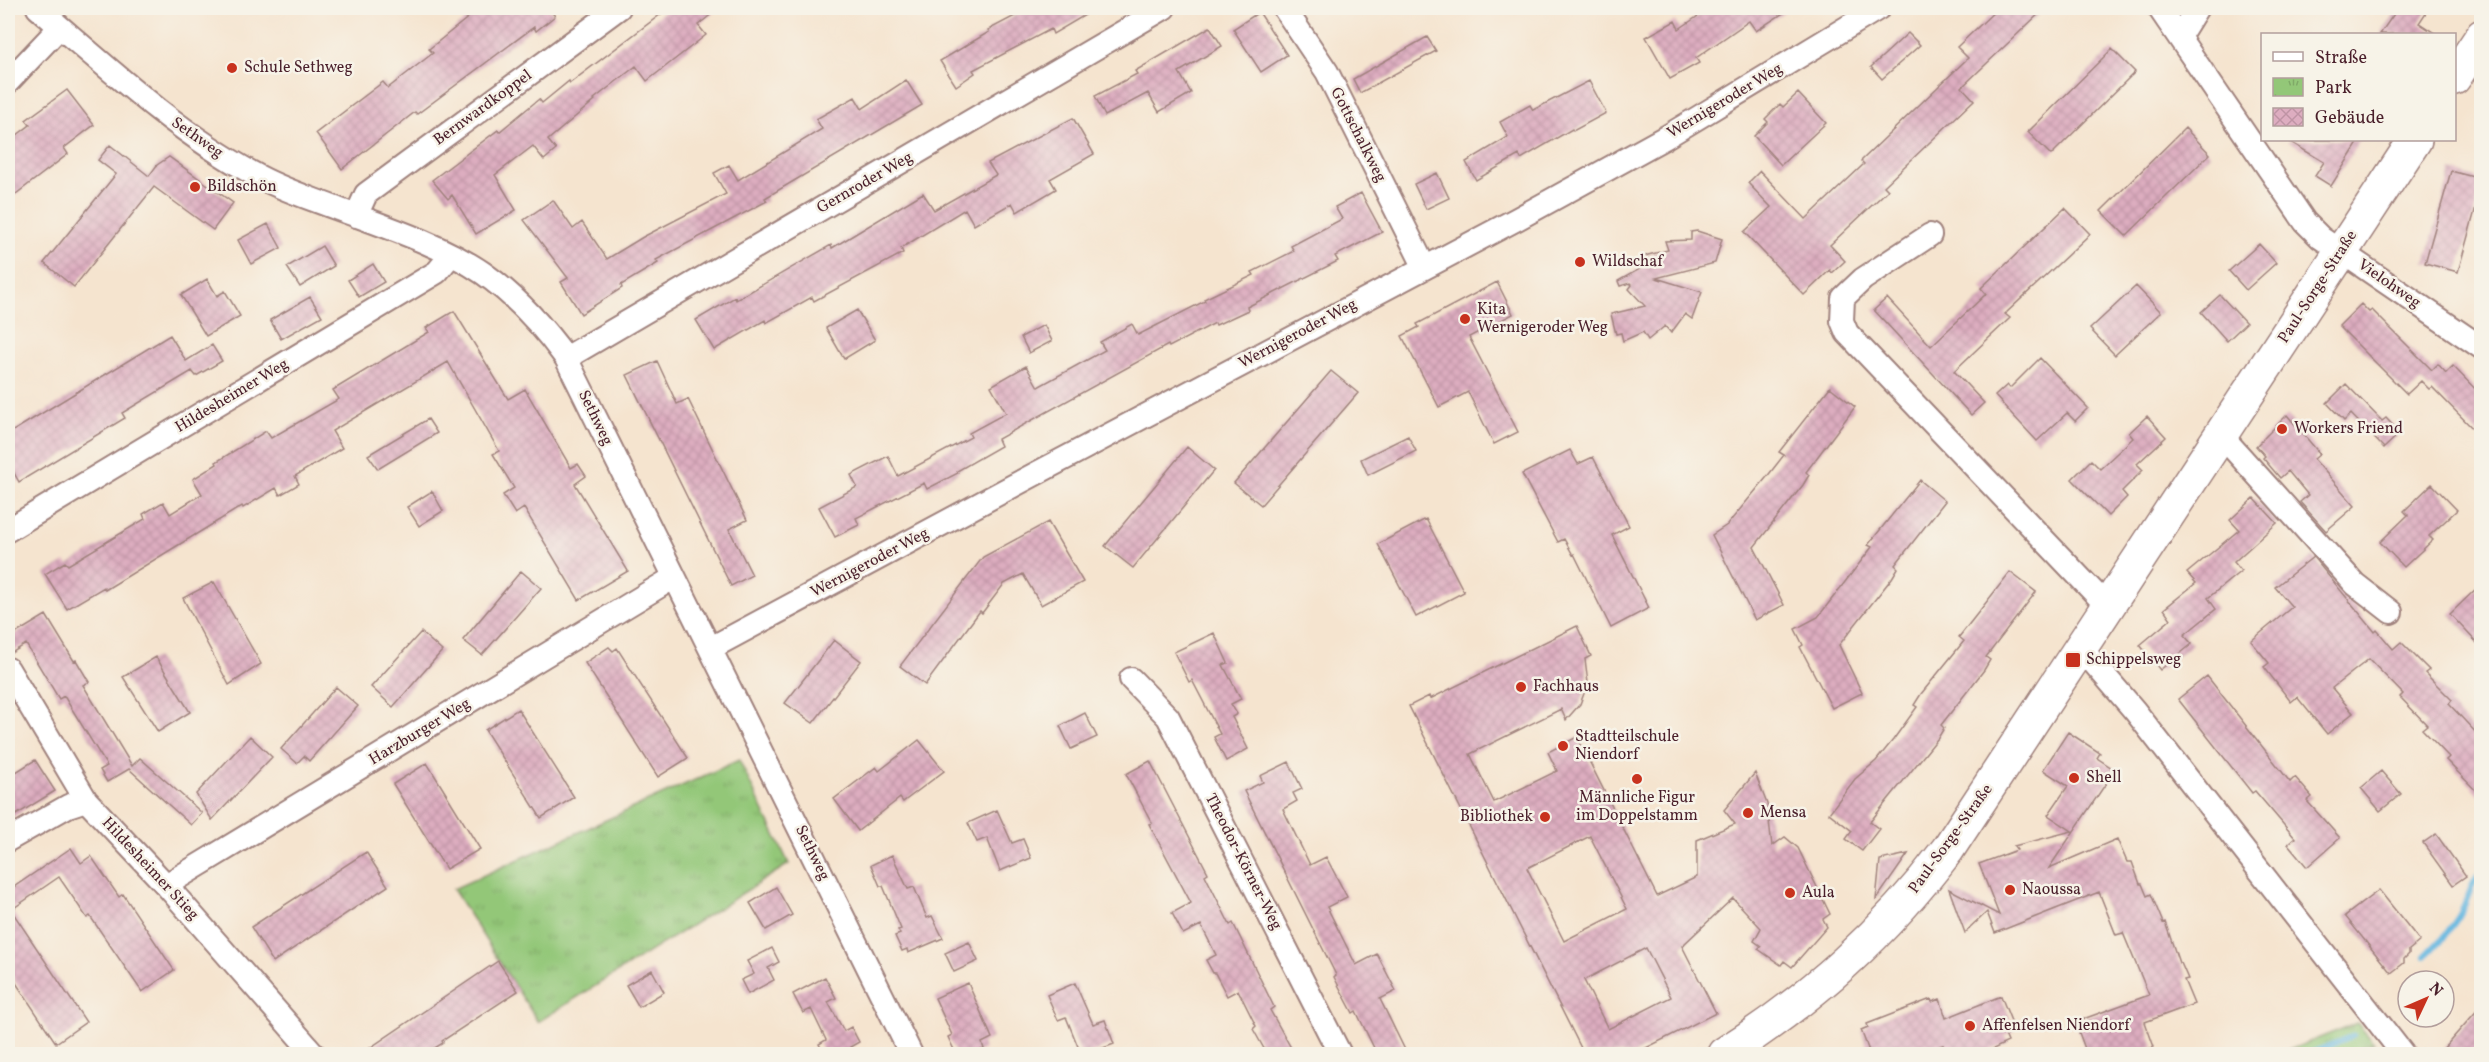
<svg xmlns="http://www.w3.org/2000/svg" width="2489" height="1062" font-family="Vollkorn,serif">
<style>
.park{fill:url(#park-tufts);stroke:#6e7352;stroke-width:1.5}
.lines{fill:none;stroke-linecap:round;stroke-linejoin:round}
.stream{stroke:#65b7e0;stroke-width:6}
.building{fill:url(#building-cross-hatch);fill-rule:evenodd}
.street-casing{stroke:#a0827d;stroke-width:26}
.secondary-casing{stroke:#a0827d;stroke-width:36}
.street{stroke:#fff;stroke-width:22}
.secondary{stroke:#fff;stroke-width:33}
.poi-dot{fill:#c8321e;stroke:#f7f3e8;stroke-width:2}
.labels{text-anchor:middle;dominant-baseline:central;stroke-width:5;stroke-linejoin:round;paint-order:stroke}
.poi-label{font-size:16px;fill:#4a1f2b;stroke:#f7f3e8;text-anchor:start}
.street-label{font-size:16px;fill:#4a1f2b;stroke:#f7f3e8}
</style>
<defs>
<pattern id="park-tufts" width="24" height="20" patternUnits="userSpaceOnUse" patternTransform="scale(1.5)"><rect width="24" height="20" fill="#93c778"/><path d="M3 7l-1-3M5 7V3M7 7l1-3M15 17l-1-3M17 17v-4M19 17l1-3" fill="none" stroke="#80aa68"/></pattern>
<pattern id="building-cross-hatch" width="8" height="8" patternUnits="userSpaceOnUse" patternTransform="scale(1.5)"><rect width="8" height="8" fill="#ddadc0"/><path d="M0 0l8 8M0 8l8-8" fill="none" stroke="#bf94a5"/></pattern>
</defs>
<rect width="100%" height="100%" fill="#f7f3e8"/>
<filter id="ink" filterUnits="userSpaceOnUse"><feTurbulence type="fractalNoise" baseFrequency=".0167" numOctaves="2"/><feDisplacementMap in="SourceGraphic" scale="12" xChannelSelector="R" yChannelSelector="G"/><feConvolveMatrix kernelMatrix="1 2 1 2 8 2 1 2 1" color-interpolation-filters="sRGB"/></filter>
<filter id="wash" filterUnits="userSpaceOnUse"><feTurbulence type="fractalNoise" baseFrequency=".008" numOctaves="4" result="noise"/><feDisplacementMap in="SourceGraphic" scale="24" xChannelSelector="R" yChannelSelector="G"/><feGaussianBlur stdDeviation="1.35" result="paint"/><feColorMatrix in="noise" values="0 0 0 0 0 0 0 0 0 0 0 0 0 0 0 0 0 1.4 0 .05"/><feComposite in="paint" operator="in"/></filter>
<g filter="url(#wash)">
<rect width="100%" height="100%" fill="#f5e4cf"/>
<path class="park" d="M739,760l50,104 -251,158 -85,-133z
M2357,1023l17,20 -27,11h-68z"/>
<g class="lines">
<path class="stream" d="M2425,956c12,-12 25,-25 34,-40 9,-15 11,-32 23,-46
M2309,1054l44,-18"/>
</g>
<g id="blocks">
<path class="building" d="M480,8h68l7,8 -19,15 -2,-4 -117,87 -2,-2 -73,57 -26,-36 67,-51 5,6 45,-35 -4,-4z
M669,8h50l-21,17 8,10 -59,46 -11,-15 -42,33 1,1 -47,40 8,10 -12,10 -11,-14 -38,29 21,35 -40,24 -24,-39 -4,4 -16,-19 66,-50 1,2 40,-33 3,4 27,-22 1,2z
M1030,8h67l-44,26 -2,-5 -78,41 2,3 -19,13 -16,-25 49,-29 -1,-2z
M1710,8h81l-35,23 -7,-10 -53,37 3,5 -29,16 -24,-42 29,-16 4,8z
M1998,8h47l-83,79 12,13 -90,86 4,4 -58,55 15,16 -13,12 -2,-3 -26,25 -60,-63 27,-25 -23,-24 12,-12 46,48 58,-55 -3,-3 107,-103 -11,-11z
M2398,8h31l-10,15 17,11h-56z
M1259,12l28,43 -26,17 -28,-43z
M1210,27l12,19 -43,26 12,21 -32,19 -11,-19 -43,23 -10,-20 42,-22 -2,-3z
M1908,33l12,12 -38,34 -11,-12z
M1427,37l9,14 -76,42 -7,-14z
M2112,49l23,23 -84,83 -23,-23z
M906,80l16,25 -157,93 2,3 -111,59 2,3 -37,22 1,3 -41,26 -20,-32 7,-4 -44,-58 29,-20 20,29 9,-7 25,37 36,-22 83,-43 -12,-21 15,-8 9,15 84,-51 -6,-10 39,-22 7,12z
M1589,81l17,32 -33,18 -1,-2 -51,30 -2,-4 -43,25 -10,-18 42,-25 -8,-15 30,-17 3,5z
M67,90l27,35 -30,23 4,6 -60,46v-58l22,-17 -4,-5z
M1798,93l28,30 -45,42 -27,-29 14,-14 -3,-3 15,-15 3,3z
M1073,118l21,36 -44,25 6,10 -39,23 -5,-9 -38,22 -9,-16 -64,39 2,5 -89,48 -2,-4 -46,26 -1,-3 -51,30 -18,-30 39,-23 1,3 95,-55 1,3 91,-55 11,17 62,-35 -8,-12z
M2185,128l25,26 -84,82 -25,-25z
M2287,140h73l-29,46 -16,-10 9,-14z
M110,145l39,31 8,-11 12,-8 64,46 -20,27 -59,-43 -80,100 -30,-24 72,-89 -18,-14z
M2451,171l30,8v10l-23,83 -33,-9z
M1437,173l12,25 -23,11 -12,-25z
M1361,193l21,39 -47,24 3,5 -91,46 1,3 -32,15 -1,-2 -46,24 -1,-2 -170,94 3,7 -44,25 1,2 -31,16 -3,-6 -68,35 3,7 -24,12 -16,-30 38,-20 -6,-12 37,-19 10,20 73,-39 -2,-4 37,-20 -15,-27 35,-20 12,21 67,-37 -5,-8 32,-18 6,11 67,-34 -1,-2 50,-24 -2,-3 42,-21 -3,-5 51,-27 -7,-12z
M2065,208l25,26 -85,80 5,4 -56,53 30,32 -13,12 -97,-105 13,-12 44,48 55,-52 -5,-6z
M268,224l13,24 -30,16 -13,-24z
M1697,231l25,8 -7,24 -59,15 46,14 -10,27 -7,-5 -14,19 -6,-7 -17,14 -5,-8 -20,9 -2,-8 -5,1 -5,-20 34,-8 -16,-17 3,-4 -2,-2 -10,3 -2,-5 29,-16 -4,-8 5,-2 20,-5 -3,-9 26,-1v-8z
M2259,244l17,19 -30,27 -17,-19z
M322,246l12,20 -34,21 -13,-20z
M373,264l11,18 -25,15 -11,-17z
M207,279l10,17 8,-5 15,25 -34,20 -25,-41z
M1497,282l16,32 -44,23 49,95 -24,12 -26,-52 -29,15 -37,-71 17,-9 -2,-3z
M2136,286l25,26 -46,43 -25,-26z
M2220,295l26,28 -19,18 -26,-29z
M310,297l12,19 -41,23 -11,-19z
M2361,304l8,8 3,-2 60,60 6,-6 8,9 7,-7 28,29v42l-49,-50 -3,2 -8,-8 -14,13 -68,-68z
M857,310l18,30 -31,19 -18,-31z
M454,311l54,88 17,-10 46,79 7,-4 8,12 -11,8 53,87 -49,29 -55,-92 -9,6 -12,-19 11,-7 -21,-34 6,-3 -51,-89 -116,69 10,17 -47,28 4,8 -19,11 -4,-7 -33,20 -1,-2 -137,84 -1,-3 -37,22 -22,-35 20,-12 3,3 77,-46 -2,-5 20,-12 7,12 32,-20 -9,-15 24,-15 -1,-2 50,-31 5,7 68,-39 -6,-9 96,-58 -3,-4z
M1044,325l8,16 -23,12 -8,-16z
M170,335l16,26 26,-16 10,16 -26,15 -4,-5 -70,42 3,5 -106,64 -11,-20v-28z
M2040,358l48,50 -13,13 -8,-8 -30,28 -42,-45 12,-11 3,3z
M657,361l20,43 11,-5 59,121 -18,9 23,46 -21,11 -104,-211z
M1331,371l27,22 -97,112 -27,-22z
M2346,384l36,37 4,-3 14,15 -16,15 -33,-34 -7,7 -17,-18z
M1830,387l25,20 -49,65 3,3 -6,10 -49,62 30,58 -29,15 -43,-85 15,-10 39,-47 18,-23 -5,-3z
M2287,415l33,39 -6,5 41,47 -29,25 -26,-29 8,-7 -20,-24 -8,7 -17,-20 2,-2 -9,-10z
M2147,416l19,21 -29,27 6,6 -21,21 5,6 -19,19 -36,-37 19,-19 9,9 33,-31 -4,-5z
M428,419l9,14 -59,36 -10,-14z
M1408,436l8,15 -48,24 -7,-16z
M1187,447l27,23 -81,98 -28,-22z
M1570,450l8,14 15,-7 36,69 -17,9 37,73 -38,20 -37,-74 -1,1 -9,-16 -6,3 -36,-68z
M1920,480l25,21 -50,64 3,3 -6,10 -53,67 23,48 -30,15 -32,-61 3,-2 -8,-16 23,-12 54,-70 -4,-2z
M2432,484l25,26 -28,26 4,4 -29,27 -24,-25 28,-27 -4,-4z
M432,491l11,20 -24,15 -12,-19z
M2254,498l23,25 -43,39 7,9 -33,27 8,11 -32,26 8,9 -32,26 -20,-25 31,-26 -7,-10 32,-26 -9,-10 52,-43 -9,-10z
M1426,519l38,73 -48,25 -38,-73z
M1048,522l35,60 -42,23 -18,-31 -19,10 -22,29 -2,-2 -55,74 -25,-19 83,-109z
M2313,557l62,75 2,-2 16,19 8,-7 28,28 -4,3 27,27 -3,4 32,34v58l-35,-36 3,-3 -27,-28 5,-4 -27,-28 3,-3 -34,-35 -37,29 21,25 -26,21 -30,-37 -6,5 -27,-35 5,-4 -18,-22 41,-34 -17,-20z
M521,571l20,17 -59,67 -19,-15z
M2010,572l26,20 -50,65 4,3 -6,10 -43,55 3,3 -6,10 -68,84 9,7 -17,22 -16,-12 6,-8 -23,-18 26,-34 21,-18 17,-21 24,-33 -3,-2 7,-11 43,-53 -5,-4z
M214,582l47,82 -32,21 -46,-87z
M2481,584v63l-31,-33z
M46,615l28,46 2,-1 13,22 -6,3 49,81 8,-8 62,55 -11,12 -62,-56 -22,13 -7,-12 7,-4 -43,-70 -5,3 -33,-55 -18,11v-17z
M1577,626l14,30 -6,3 3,24 -8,21 -14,16 -5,-11 -91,45 24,48 63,-31 -9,-19 29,-15 80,159 40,-19v-37l38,-16 -11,-14 31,-37 12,31 5,42 13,-9 13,11 32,66 -7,5 4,8 -35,40 -8,-6 -3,4 -23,-16 3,-3 -7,-5 7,-13 -28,-30 -51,48 34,67 -82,41h-50l-175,-348 20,-10 1,3zM1590,836l37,73 -63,32 -37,-73zM1646,948l25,49 -63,32 -24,-49z
M421,632l21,19 -49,56 -22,-20z
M1214,633l14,30 -5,2 18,34 -10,5 6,10 -5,3 16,32 -22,12 -12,-24 6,-3 -28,-54 -3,2 -15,-30z
M834,640l27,21 -48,62 -28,-20z
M609,647l4,4 4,-3 71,110 -30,19 -73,-114z
M156,657l34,55 -32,20 -35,-55z
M2207,676l83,106 5,-5 17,20 -5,4 33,37 -33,29 -19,-23 7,-6 -40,-47 -3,2 -74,-94z
M336,687l22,19 -49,55 -5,-5 -7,7 -16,-14z
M518,709l56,88 -33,21 -56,-88z
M1085,713l12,24 -26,12 -11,-23z
M2068,732l32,21 -3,5 18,12 -66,98 68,-29 10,23h5l8,22h2l5,12 4,-2 12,29 2,-1 14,41h2l7,16 -4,1 10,24 -49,18 9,25 -19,7h-48l-12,-32 74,-27 -26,-62 -7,2 -17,-43 -104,41 -8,-21 -22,21 -16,-44 50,26 -20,-51 38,-14 -3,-4 58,-15 -24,-16 20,-29 -25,-16z
M250,736l22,21 -60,63 -16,-26z
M919,740l25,31 -41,31 -3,-4 -42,33 -24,-32 42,-32 3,4z
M35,760l20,31 -47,29v-43z
M1150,761l58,112 -3,2 25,50 3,-2 41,84 -4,3 21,38 -13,6h-11l-14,-25 3,-3 -18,-36 -11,6 -12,-23h-2l-7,-13 10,-5 -15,-30 -18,9 -11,-21 19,-10 -42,-79 3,-1 -26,-49z
M1289,762l13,27 -9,4 4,8 -14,8 27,56 16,-8 21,40 -20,10 29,58 21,-11 19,37 -16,8 27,55h-30l-21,-43 -3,2 -19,-36 2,-2 -92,-184 19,-9 -3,-6z
M427,763l53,86 -34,20 -53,-85z
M2381,771l20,23 -21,17 -19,-23z
M997,810l15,33 11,-4 8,19 -31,13 -13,-33 -10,4 -9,-19z
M2436,834l30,42 -13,9 -30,-42z
M71,848l10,15 10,-7 28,41 4,-3 51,76 -32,22 -52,-76 -3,2 -28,-41 -48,33 75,112 -30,21 -48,-72v-80z
M366,852l22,34 -115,76 -22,-35z
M1908,854l-32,46 4,-40z
M892,855l16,34 6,-2 13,31 5,-2 11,22 -35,15 -1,-4 -5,2 -7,-15 5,-2 -2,-4 3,-1 -18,-43h-3l-9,-21z
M776,887l16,28 -26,15 -16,-27z
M2379,890l41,51 -11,9v4l-5,5v4l-13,10 -46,-57z
M969,942l9,19 -24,11 -9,-19z
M772,948l7,14 -11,6 6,12 -26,14 -7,-14 13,-6 -7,-13z
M498,961l20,30 -76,50 1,2 -18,11h-64z
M652,970l12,22 -25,15 -13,-22z
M825,977l11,21 -8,4 16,29 7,-4 8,15 -9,5 4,7h-30l-5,-10 7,-4 -15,-31 -8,4 -10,-19z
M968,983l24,55 -10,5 2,6 -11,5h-17l-8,-17 4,-2 -17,-37z
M1075,983l18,41 12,-4 9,24 -27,10h-6l-15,-37 -8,3 -11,-25z
M2001,996l14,35 -10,4 3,7 -25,12h-36l-4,-9 -25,9h-48l-9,-24 7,-3 -1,-3 64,-25 1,3 8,-3 6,19z
M2481,1006v48h-29l-8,-6z"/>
</g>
</g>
<g filter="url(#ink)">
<use href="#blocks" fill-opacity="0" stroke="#a0827d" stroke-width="1.5"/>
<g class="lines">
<defs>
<path id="street" d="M38,8c69,59 136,122 216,166 26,15 56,24 84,35 46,17 106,37 145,64 33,23 59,52 83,85l345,696
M1284,8l43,64 97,194
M2159,8l146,214 16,16 161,110
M2179,37l18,-29
M8,82l52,-55
M356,216l10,-22 253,-186
M1930,235l-67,44 -20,19 -1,23 5,12 261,274
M566,358l598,-350
M2221,435l134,149 36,28
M8,530l429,-258 14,-17
M711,648l328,-176 478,-253 149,-82 213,-129
M2081,648l54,63 268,343
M8,669l78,131 80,85 148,169
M1131,679l37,38 172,337
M8,840l60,-34 18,-6
M166,885l507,-307"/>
<path id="secondary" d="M2454,78l28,-42
M1724,1054c88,-56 161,-121 224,-205l467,-709"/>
</defs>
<use href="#street" class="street-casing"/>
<use href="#secondary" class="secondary-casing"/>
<use href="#street" class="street"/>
<use href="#secondary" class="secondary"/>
</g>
</g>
<g class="poi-dot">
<circle cx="232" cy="68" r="6"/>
<circle cx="195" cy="187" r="6"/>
<circle cx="1580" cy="262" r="6"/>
<circle cx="1465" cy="319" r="6"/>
<circle cx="2282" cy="429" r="6"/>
<rect x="2065" y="652" width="16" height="16" rx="3"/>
<circle cx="1521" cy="687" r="6"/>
<circle cx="1563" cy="746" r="6"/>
<circle cx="2074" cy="778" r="6"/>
<circle cx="1637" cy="779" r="6"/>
<circle cx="1748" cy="813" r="6"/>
<circle cx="1545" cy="817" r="6"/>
<circle cx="2010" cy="890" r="6"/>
<circle cx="1790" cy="893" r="6"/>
<circle cx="1970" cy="1026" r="6"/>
</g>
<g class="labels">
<g class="poi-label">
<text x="244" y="68">Schule Sethweg</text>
<text x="207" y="187">Bildschön</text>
<text x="1592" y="262">Wildschaf</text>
<text x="1477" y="310">Kita<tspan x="1477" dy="18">Wernigeroder Weg</tspan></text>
<text x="2294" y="429">Workers Friend</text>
<text x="2086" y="660">Schippelsweg</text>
<text x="1533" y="687">Fachhaus</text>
<text x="1575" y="737">Stadtteilschule<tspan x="1575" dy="18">Niendorf</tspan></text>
<text x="2086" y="778">Shell</text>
<text x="1637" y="798" text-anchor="middle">Männliche Figur<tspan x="1637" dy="18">im Doppelstamm</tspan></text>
<text x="1760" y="813">Mensa</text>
<text x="1533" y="817" text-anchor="end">Bibliothek</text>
<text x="2022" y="890">Naoussa</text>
<text x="1802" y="893">Aula</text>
<text x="1982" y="1026">Affenfelsen Niendorf</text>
</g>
<g class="street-label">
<text transform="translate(1725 101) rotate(-31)">Wernigeroder Weg</text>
<text transform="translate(483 108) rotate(-36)">Bernwardkoppel</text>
<text transform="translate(1358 135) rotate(63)">Gottschalkweg</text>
<text transform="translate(197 138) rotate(35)">Sethweg</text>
<text transform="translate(865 183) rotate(-30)">Gernroder Weg</text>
<text transform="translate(2389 284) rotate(35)">Vielohweg</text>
<text transform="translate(2318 287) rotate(-57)">Paul-Sorge-Straße</text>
<text transform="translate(1298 334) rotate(-28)">Wernigeroder Weg</text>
<text transform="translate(232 396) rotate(-31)">Hildesheimer Weg</text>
<text transform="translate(595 418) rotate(64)">Sethweg</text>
<text transform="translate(870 563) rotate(-28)">Wernigeroder Weg</text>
<text transform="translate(420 732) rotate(-31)">Harzburger Weg</text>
<text transform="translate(1951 839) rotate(-54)">Paul-Sorge-Straße</text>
<text transform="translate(812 853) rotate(64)">Sethweg</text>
<text transform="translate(1243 862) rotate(63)">Theodor-Körner-Weg</text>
<text transform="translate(150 869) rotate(47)">Hildesheimer Stieg</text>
</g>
</g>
<rect width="2489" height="1062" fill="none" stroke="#f7f3e8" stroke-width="30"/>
<rect x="2261" y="33" width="195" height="108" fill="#f7f3e8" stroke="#b29e9c" stroke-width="1.5"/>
<rect x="2273" y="52" width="30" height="9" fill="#ffffff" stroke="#b29e9c" stroke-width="1.5"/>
<text x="2315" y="63" font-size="18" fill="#4a1f2b">Straße</text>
<rect x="2273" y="78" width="30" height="18" fill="url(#park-tufts)" stroke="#b29e9c" stroke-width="1.5"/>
<text x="2315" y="93" font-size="18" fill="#4a1f2b">Park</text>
<rect x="2273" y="108" width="30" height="18" fill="url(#building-cross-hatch)" stroke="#b29e9c" stroke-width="1.5"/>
<text x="2315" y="123" font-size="18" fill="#4a1f2b">Gebäude</text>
<g transform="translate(2426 999) rotate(46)"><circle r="28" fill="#f7f3e8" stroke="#b29e9c" stroke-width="1.5"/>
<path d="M0-4.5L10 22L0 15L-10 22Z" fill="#c8321e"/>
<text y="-9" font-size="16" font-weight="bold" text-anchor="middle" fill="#4a1f2b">N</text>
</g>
</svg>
